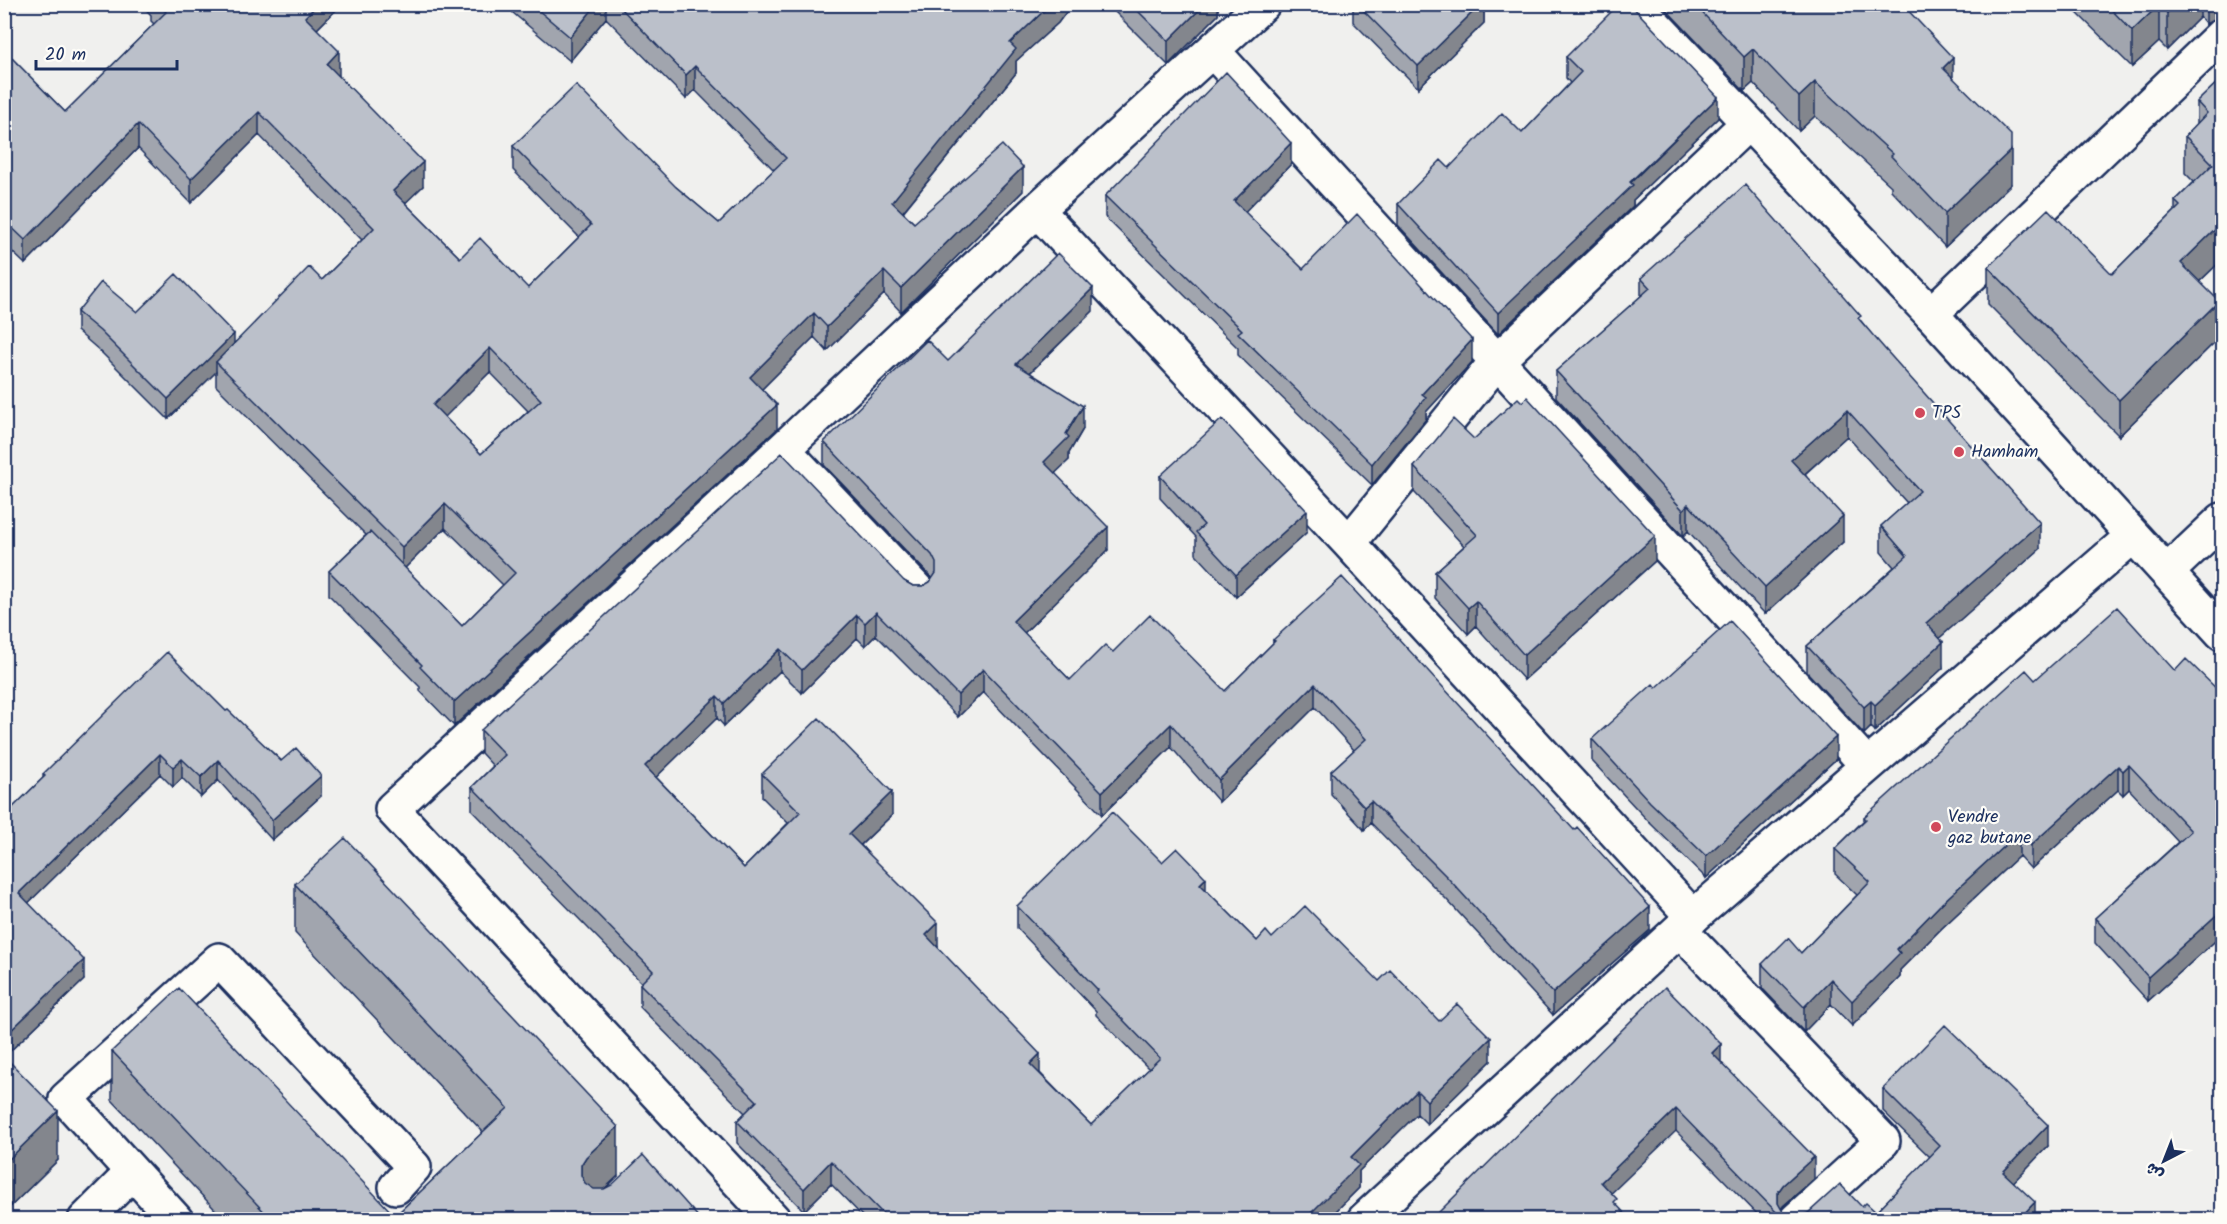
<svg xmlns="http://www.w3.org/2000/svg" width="2227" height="1224" font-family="Kalam,'Playpen Sans Arabic',sans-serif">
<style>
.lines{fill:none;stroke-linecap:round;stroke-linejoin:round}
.minor-casing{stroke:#1b2f5e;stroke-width:38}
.major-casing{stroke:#1b2f5e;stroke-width:38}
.minor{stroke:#fdfcf7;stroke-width:33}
.major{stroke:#fdfcf7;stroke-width:33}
.wall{fill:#a1a5ae;stroke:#1b2f5e;stroke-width:1.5;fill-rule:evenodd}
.shaded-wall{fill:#83868d;stroke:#1b2f5e;stroke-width:1.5}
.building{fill:#bbc0ca;stroke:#1b2f5e;stroke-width:1.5;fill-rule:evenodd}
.poi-dot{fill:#d1495b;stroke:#fdfcf7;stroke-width:2}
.labels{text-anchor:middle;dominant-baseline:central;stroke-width:4.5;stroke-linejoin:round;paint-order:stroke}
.poi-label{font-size:18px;fill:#1b2f5e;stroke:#fdfcf7;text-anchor:start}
</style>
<rect width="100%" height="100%" fill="#f0f0ee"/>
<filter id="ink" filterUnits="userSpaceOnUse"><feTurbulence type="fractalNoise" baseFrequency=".0167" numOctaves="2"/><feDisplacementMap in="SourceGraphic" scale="12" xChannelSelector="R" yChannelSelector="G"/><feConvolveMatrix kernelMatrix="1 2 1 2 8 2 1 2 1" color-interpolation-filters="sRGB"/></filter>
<g filter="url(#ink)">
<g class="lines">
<defs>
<path id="minor" d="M1213,51l654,714
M1037,210l312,333 344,374
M1931,314l291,-279
M783,449l135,142
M1349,543l148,-182 250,-237
M2167,572l55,-52
M1680,930l203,211 -87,79
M85,1220l47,-47
M176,1220l-110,-121 153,-139 195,207 -18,20
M774,1220l-382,-411 391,-360 254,-239 226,-206"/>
<path id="major" d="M1635,4l296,310 291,319
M1364,1220l329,-303 440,-381"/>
</defs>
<use href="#minor" class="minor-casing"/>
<use href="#major" class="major-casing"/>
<use href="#minor" class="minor"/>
<use href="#major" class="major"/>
</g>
<path class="wall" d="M141,4h201l-25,25 22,47 84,110 -18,17 55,55 68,30 51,-51 -66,-67v-24l163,41 43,36 55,-53 -79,-80 -9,9 -80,-81 -36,43 -57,-48v-9h559l-14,19 -42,38v12l-113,139 11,11 109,-32 -122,121 -17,-18 -57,57 -13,-14 -52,52 15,40 -323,297 -34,-35v-4l-91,-92v-24l37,-36 -150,-149v-14l-48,47 -68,-68 -23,-20v-19h60l97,31 88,-63 40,-40 -103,-105 -68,68 -53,-55 -113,116 -21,-20v-194l61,62 89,-88 -3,-3v-6zM490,372l38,39 -47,43 -37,-37zM445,528l58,57 -41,41 -57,-58z
M1107,4h111v11l-50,50z
M1353,4h131v19l-66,65 -65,-66z
M1661,4h241l51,74 58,106 -66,63 -54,-57v-4l-76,-70 -16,15 -46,-48 -9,8z
M2074,4h149v13h-5l-12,7 -6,-7 -33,33 -8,-8 -27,25 -58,-57z
M1566,57l152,61 -85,82v6l-135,128 -100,-109v-21l51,-36 73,-35 48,-50 -4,-5z
M2223,77v182l-23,22 19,57 -100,98 -131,-132v-37l124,7 63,-63v-10l19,-19 -9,-9v-37l12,-12v-22z
M1291,164l-47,48 59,57 169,93 -46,50v7l-54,66 -134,-130v-7l-133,-131v-21z
M1641,278l220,43 179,228 -101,89 4,30 -68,63 -4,-4 -7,7 -57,-62v-26l87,-79 -13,-15v-26l26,-23 -60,-67 -42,38 38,68 -78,72 -77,-83 -5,5 -127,-139v-26l85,-75z
M1093,311l-63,62 53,56 -14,24v7l-14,13 53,77 -84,83 46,47 43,-28 112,39 48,-48v-3l377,290 -97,85 -106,-115 -76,-77 -7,7 -33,-36v-23l23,-21 -39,-43 -96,95 -48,-55 -69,68 -119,-123 -25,25 -82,-82 -11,11 -8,-8 -55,55 -22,-22 -56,55 -7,-8 -61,59 88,91 44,-45 -26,-26v-23l130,41 -31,30 77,101 -1,1 103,126 51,52 58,-56 -53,-54v-4l-79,-83v-22l145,-44 44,28 51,51 15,-3 107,43 60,40 52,40 -64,63 -10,-10 -58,57v17l-32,32h-461l-35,-36 -27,27 -67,-68v-22l8,-8 -105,-106v-23l2,-1 -170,-173v-23l21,-21 -12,-13v-23l423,-149 9,5h10l7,-4 2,-3v-1l-108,-113v-23l124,-81z
M1474,439l181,122 -131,119 -48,-54 -8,8 -33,-36v-26l29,-26 -50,-54v-25z
M1160,476l147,56 -71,65 -40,-43v-17l-36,-39z
M2175,671l48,24v239l-75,67 -53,-58v-25l83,-76 -49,-53 -6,6 -5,-5 -87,79 -12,-13 -77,72 -42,42v7l-48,49 -21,-22 -27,28 -42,-44v-24l39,-11 56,-58 -22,-21v-25l29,-29v-3l171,-137z
M226,711l95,85 -49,44 -54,-60 -17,17 -19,-19 -9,9 -13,-13 -132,129 56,77 -79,76 53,104 -54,53v-397l39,-38v-4z
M1592,739l244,20 -130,119 -56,-55 -58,-62z
M295,884l323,292 -12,12 95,32h-476l-113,-120v-49l283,165 88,-84 -188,-199z
M1721,1063l93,116 -31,27 -2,3 2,3 7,4 9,1 63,-10 14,5 54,-55 -47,-46v-22l165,57 -35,36 22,38h-272l-87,-89 -245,89z"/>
<path class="shaded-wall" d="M318,4h24l-37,37v-24z
M597,4h9v14l-36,43v-24z
M1051,4h21l-14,19 -42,38v12l-124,152v-23l118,-159z
M1205,4h13v11l-50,50v-24z
M1481,4h3v19l-66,65v-22z
M2176,4h24v13l-33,33v-37z
M2206,4h12v13l-12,7z
M2159,5v37l-27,25v-36z
M1753,49v34l-9,8v-34z
M339,51v24l-12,12v-23z
M1953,58v34l-10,-24z
M695,66v24l-9,9v-24z
M1815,82v34l-16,15v-34z
M1718,97v21l-85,82v6l-135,128v-21z
M259,112v23l-68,68v-24z
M138,124v24l-113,116v-24z
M1291,143v21l-57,59v-22z
M2011,150v34l-66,63v-34z
M423,162v24l-30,29v-24z
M1023,167v24l-122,121v-24z
M2223,222v37l-42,40v-36z
M884,271v23l-57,57v-24z
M1093,288v23l-77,75v-22z
M2219,301v37l-100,98v-36z
M814,313v24l-64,64v-24z
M234,334v20l-18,8v10l-48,47v-20z
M1472,340v22l-46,50v7l-54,66v-21l50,-70z
M490,348v24l-57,57v-24z
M777,405v24l-323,297v-24z
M1083,406v23l-14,24v7l-25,24v-22l22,-28z
M1847,410v26l-56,50v-26z
M445,504v24l-43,43v-24z
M1688,504v27l-5,5v-26z
M1307,511v21l-71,65v-22z
M1843,516v26l-78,72v-27z
M2040,523v26l-114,101v-27z
M1108,527v23l-95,94v-23z
M1655,536v25l-131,119v-25z
M1476,601v25l-8,8v-26z
M876,612v23l-11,11v-23z
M857,615v23l-55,55v-23z
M1943,642v26l-68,63v-26z
M780,649v22l-56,55v-23z
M983,669v23l-25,25v-22z
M1315,684v23l-96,95v-22z
M717,696v22l-72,70v-22z
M1871,701v26l-7,7v-27z
M1171,724v23l-69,68v-23z
M1836,737v22l-130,119v-22z
M160,754v20l-141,138v-19z
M182,759v19l-9,9v-20z
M218,760v20l-17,17v-20z
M2129,765v24l-6,6v-24z
M2118,766v24l-87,79v-24z
M321,776v20l-49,44v-20z
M892,792v23l-43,41v-22z
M1371,801v22l-7,7v-23z
M2019,832v24l-77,72 -42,42v7l-48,49v-25l45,-52 45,-46z
M1206,878v22l-6,-16z
M1650,907v23l-97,85v-22z
M2223,909v25l-75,67v-24z
M938,923v23l-12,11v-22z
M84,960v20l-79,76v-20z
M1831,979v25l-27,28v-25z
M1491,1038v23l-64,63v-23z
M1721,1044v21l-9,-12z
M1040,1054v23l-10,-13z
M1417,1091v23l-58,57v17l-32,32h-23l47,-63z
M1676,1109v22l-75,72v-21z
M58,1111v49l-54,53v-49z
M2048,1125v21l-45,47v-21z
M618,1127v49l-32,30 -5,-31v-10l5,-8z
M1814,1157v22l-31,27 -5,8v-22l5,-7z
M831,1161v23l-27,27v-22z
M2035,1202v18h-17z"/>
<path class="building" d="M159,4h159l-13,13 34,34 -12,13 96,98 -30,29 67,67 20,-20 48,50 63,-63 -78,-79 63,-61 100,102 43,36 67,-65 -91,-92 -9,9 -69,-71h434l-41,39 6,6 -124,153 22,21 88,-78 21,22 -122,121 -17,-17 -57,56 -13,-14 -64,64 27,28 -323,297 -34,-35 2,-2 -93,-94 41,-39 92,94 53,-53 -70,-69 -43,43 -186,-185 93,-95 13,13 52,-52 -115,-116 -68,67 -53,-55 -113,116 -21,-20v-170l61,62 101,-100zM490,348l51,52 -60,54 -48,-49z
M531,4h66l-27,33z
M1131,4h74l-37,37z
M1357,4h124l-63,62z
M1619,4h11l88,93 -88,85 3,3 -135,128 -100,-109 43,-44 8,8 53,-55 20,20 59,-61 -15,-15z
M1694,4h208l51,54 -10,10 68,67v15l-66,63 -54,-57 2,-2 -78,-72 -16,15 -46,-48 -9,8z
M2106,4h70l-9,9 -8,-8 -27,26z
M1226,72l65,71 -57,58 69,68 54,-55 115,126 -50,54 4,3 -54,67 -134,-131 4,-3 -137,-134z
M2223,77v145l-42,41 38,38 -100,99 -131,-133 60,-58 64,65 68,-68 -5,-5 38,-37 -28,-28 22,-23 -10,-11z
M1745,185l116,131 -3,2 26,30 156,175 -114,100 17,19 -68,63 -4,-4 -7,6 -57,-61 100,-90 -26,-30 39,-35 -73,-81 -56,50 52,56 -78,71 -77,-83 -5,6 -127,-139 94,-83 -9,-10z
M1058,253l35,35 -77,76 67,42 -17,28 3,3 -25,25 64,65 -95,94 57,59 35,-35 8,7 37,-37 75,76 50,-50 -2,-1 69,-63 232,253 3,-3 73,80 -97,86 -106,-116 -76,-76 -7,6 -33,-36 35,-32 -51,-55 -96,96 -48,-56 -69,68 -119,-123 -25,26 -82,-83 -11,11 -8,-8 -55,55 -22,-21 -56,54 -7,-7 -72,70 99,102 56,-56 -38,-38 57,-56 73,74 -43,42 89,89 -12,12 114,119 -10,10 61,61 69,-67 -64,-66 2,-2 -81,-84 95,-94 50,50 15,-14 29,30 -6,6 57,57 9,-10 6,7 33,-32 74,75 11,-11 49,51 18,-17 34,34 -64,63 -10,-10 -66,66 8,8 -55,55h-415l-58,-59 -27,28 -67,-68 20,-20 -117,-117 13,-13 -181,-184 33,-32 -24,-25 301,-277 122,128 9,5h10l7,-4 6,-9v-10l-4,-8 -108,-113 103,-102 21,21z
M176,274l58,60 -66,65 -68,-68 -23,-19 24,-30 36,30z
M1527,397l128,139 -131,119 -48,-54 -8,7 -33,-36 42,-37 -63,-68 39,-48 21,20 44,-41 4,4z
M1222,419l85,92 -71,64 -40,-43 8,-7 -44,-49z
M2117,607l58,64 11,-12 37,36v214l-75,68 -53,-59 96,-87 -62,-66 -6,6 -5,-5 -87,79 -12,-13 -77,71 -45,46 3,4 -48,48 -21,-22 -27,28 -42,-43 26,-26 13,15 69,-71 -35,-33 31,-30 -2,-2 162,-147 9,10z
M1730,621l106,116 -130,119 -56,-54 -58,-63 61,-55 3,4z
M167,652l59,59 2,-1 53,51 15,-13 25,28 -49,44 -54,-60 -17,17 -19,-18 -9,8 -13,-13 -141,139 65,67 -79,76 -1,-220 41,-40 -2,-2z
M345,838l273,289 -32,30 -5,8v10l4,8 9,6h10l8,-4 31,-30 58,65h-189l-5,-5 -5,5h-230l-160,-169 67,-63 216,228 113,-108 -213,-224z
M1665,987l56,57 -9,9 102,104 -31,28 -5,7v11l5,9 7,4 9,1 9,-4 32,-29 22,23 4,-4 10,9 64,-66 -57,-57 62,-64 103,100 -45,47 32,30 -17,18h-234l-108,-111 -75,73 16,17 -3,3 17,18h-200z
M4,1056l54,55 -54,53z
M143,1213l7,7h-14z"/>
</g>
<g class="poi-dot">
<circle cx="1920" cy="413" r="6"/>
<circle cx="1959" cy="452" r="6"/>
<circle cx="1936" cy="827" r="6"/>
</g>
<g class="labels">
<g class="poi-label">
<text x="1932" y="413">TPS</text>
<text x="1971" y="452">Hamham</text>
<text x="1948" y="817">Vendre<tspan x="1948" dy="21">gaz butane</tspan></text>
</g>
</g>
<rect width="2227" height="1224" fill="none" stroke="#fdfcf7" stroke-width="24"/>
<rect x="12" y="12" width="2203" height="1200" fill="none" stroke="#1b2f5e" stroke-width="2" filter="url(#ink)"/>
<g transform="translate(2164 1161) rotate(222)" stroke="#fdfcf7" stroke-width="4.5" paint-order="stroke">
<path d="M0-4.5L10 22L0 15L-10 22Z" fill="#1b2f5e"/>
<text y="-9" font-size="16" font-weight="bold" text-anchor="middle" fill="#1b2f5e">ش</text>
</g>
<path d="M36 60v9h141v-9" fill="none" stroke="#1b2f5e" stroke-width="3"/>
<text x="45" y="60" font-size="18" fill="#1b2f5e" stroke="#fdfcf7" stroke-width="4.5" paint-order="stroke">20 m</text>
</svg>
